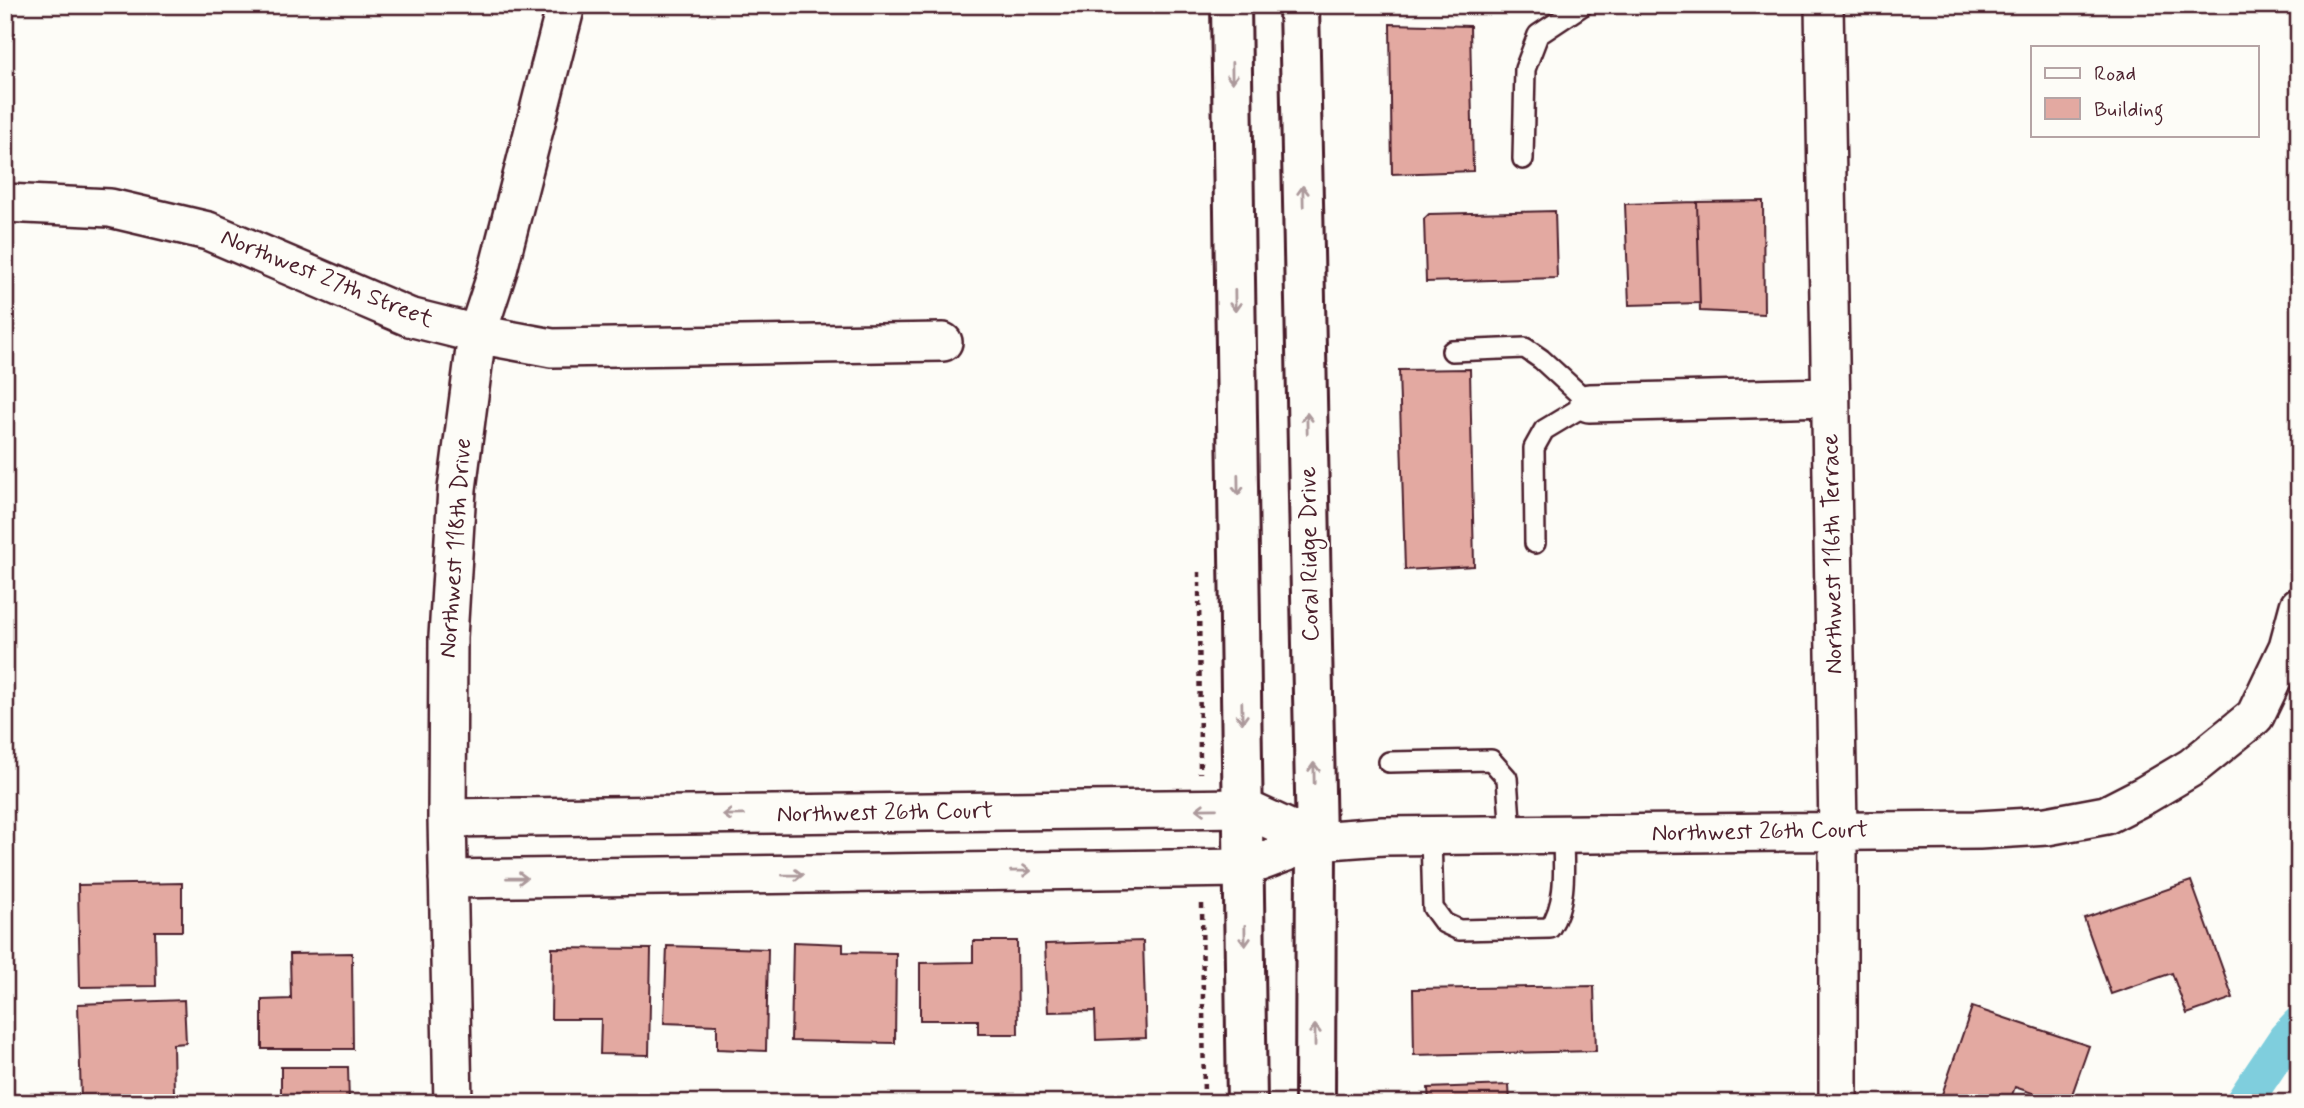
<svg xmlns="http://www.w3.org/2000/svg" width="2304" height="1108" font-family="Mynerve,sans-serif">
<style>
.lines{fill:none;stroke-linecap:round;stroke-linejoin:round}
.canal{stroke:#7fcedd;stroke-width:37}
.building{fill:#e3a9a1;stroke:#4a1f2b;stroke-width:2}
.lane-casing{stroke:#4a1f2b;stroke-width:24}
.street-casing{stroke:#4a1f2b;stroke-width:42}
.secondary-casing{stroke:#4a1f2b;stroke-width:44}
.path{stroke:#4a1f2b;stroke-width:4.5;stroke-dasharray:5 5;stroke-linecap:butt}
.lane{stroke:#fdfcf7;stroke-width:19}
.street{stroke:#fdfcf7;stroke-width:37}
.secondary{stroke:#fdfcf7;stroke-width:38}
.oneway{stroke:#ac999b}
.labels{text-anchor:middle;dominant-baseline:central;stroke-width:5;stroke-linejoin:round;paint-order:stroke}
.street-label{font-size:24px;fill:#4a1f2b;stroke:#fdfcf7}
</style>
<rect width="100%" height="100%" fill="#fdfcf7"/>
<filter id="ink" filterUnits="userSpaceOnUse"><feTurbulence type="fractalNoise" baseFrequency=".0143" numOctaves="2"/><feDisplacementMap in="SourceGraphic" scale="14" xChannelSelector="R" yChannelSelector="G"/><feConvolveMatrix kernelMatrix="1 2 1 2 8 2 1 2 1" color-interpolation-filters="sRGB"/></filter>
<g filter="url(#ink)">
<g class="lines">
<path class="canal" d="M2243,1103l43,-64 13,-14"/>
</g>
<path class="building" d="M1390,24l80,2 3,145 -81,3z
M1763,201l1,113 -64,-3 -3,-109z
M1697,202l3,101 -71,2 -4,-101z
M1555,211l2,67 -131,4 -2,-63 5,-5z
M1470,369l4,197 -69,4 -6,-200z
M2191,881l42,117 -46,16 -15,-41 -61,21 -27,-76z
M182,883v48h-27l1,55 -76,1 -2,-102z
M973,941h44l1,93h-40v-14h-58v-57l53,-1z
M1143,941l3,97 -50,2 -1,-29 -47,1 -3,-68z
M793,942l50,2v8l53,1 -1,90 -104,-2z
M667,946l101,3 -2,102 -49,-2v-24l-53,-2z
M552,948l99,1 -2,106 -49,-1 1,-35h-50z
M352,953l1,96h-91v-49l29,-1 -1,-45z
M1594,986l2,65 -182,4 -1,-66z
M184,1000l2,43 -13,1 1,51 -93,3 -3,-94z
M1972,1007l117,39 -20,57h-7l-47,-16 -6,16h-70z
M281,1067h67l1,36h-68z
M1509,1085l1,18h-81l-1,-15z"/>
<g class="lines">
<defs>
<path id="lane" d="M1523,159l2,-90 13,-34 45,-30
M1452,351l73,-3 16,11 48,44 -45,27 -10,18 1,95
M1389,762l102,-2 16,18 4,57
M1431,836l2,72 11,15 15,7 91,-2c18,-28 13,-62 13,-94"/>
<path id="street" d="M1824,5l14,826v272
M5,203l105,5 98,23 201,86 68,17 75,14 391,-6
M1589,403l241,-6
M447,818l797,-10 72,33
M448,879l796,-11 72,-27 67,-5 596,-6 68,-4 59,-11 39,-20 47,-28 63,-51 33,-69 11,-41
M453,1103l-6,-285 1,-181 9,-148 20,-155 21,-64 68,-265"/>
<path id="secondary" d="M1231,5l16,1098
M1299,5l17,836 -1,262"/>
</defs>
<use href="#lane" class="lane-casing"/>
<use href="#street" class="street-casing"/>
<use href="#secondary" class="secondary-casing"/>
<path class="path" d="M1199,572l1,201
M1202,904l2,199"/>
<use href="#lane" class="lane"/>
<use href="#street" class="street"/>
<use href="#secondary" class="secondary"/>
</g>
<defs><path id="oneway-shaft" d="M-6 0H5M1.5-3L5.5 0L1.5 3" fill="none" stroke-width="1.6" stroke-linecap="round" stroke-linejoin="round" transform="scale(1.75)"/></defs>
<g class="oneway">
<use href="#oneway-shaft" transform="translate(1232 73) rotate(89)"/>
<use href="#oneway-shaft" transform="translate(1303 196) rotate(-91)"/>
<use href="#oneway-shaft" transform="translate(1235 301) rotate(89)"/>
<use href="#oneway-shaft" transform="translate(1307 423) rotate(-91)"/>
<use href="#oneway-shaft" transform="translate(1238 485) rotate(89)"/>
<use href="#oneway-shaft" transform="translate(1242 713) rotate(89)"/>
<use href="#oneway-shaft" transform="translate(1314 773) rotate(-91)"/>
<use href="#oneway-shaft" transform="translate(1206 809) rotate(179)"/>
<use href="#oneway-shaft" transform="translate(733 815) rotate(179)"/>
<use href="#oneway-shaft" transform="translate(1021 871) rotate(-1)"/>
<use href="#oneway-shaft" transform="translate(793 875) rotate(-1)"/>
<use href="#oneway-shaft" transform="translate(517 878) rotate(-1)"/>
<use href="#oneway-shaft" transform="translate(1245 936) rotate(89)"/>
<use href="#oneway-shaft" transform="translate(1315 1035) rotate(-90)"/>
</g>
</g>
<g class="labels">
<g class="street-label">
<text transform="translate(327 279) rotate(22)">Northwest 27th Street</text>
<text transform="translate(456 548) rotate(-86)">Northwest 118th Drive</text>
<text transform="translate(1310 554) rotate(-91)">Coral Ridge Drive</text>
<text transform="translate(1833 554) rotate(-91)">Northwest 116th Terrace</text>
<text transform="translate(885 813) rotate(-1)">Northwest 26th Court</text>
<text transform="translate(1760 832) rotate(-1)">Northwest 26th Court</text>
</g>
</g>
<rect width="2304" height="1108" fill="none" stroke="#fdfcf7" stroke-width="28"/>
<rect x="14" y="14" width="2276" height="1080" fill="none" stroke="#4a1f2b" stroke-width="2.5" filter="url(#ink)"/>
<rect x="2031" y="46" width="228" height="91" fill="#fdfcf7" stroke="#b5a4a5" stroke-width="2"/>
<rect x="2045" y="68" width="35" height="10" fill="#fdfcf7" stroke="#b5a4a5" stroke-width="2"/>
<text x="2094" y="80" font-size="21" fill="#4a1f2b">Road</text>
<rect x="2045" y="98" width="35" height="21" fill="#e3a9a1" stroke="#b5a4a5" stroke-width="2"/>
<text x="2094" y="116" font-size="21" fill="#4a1f2b">Building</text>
</svg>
